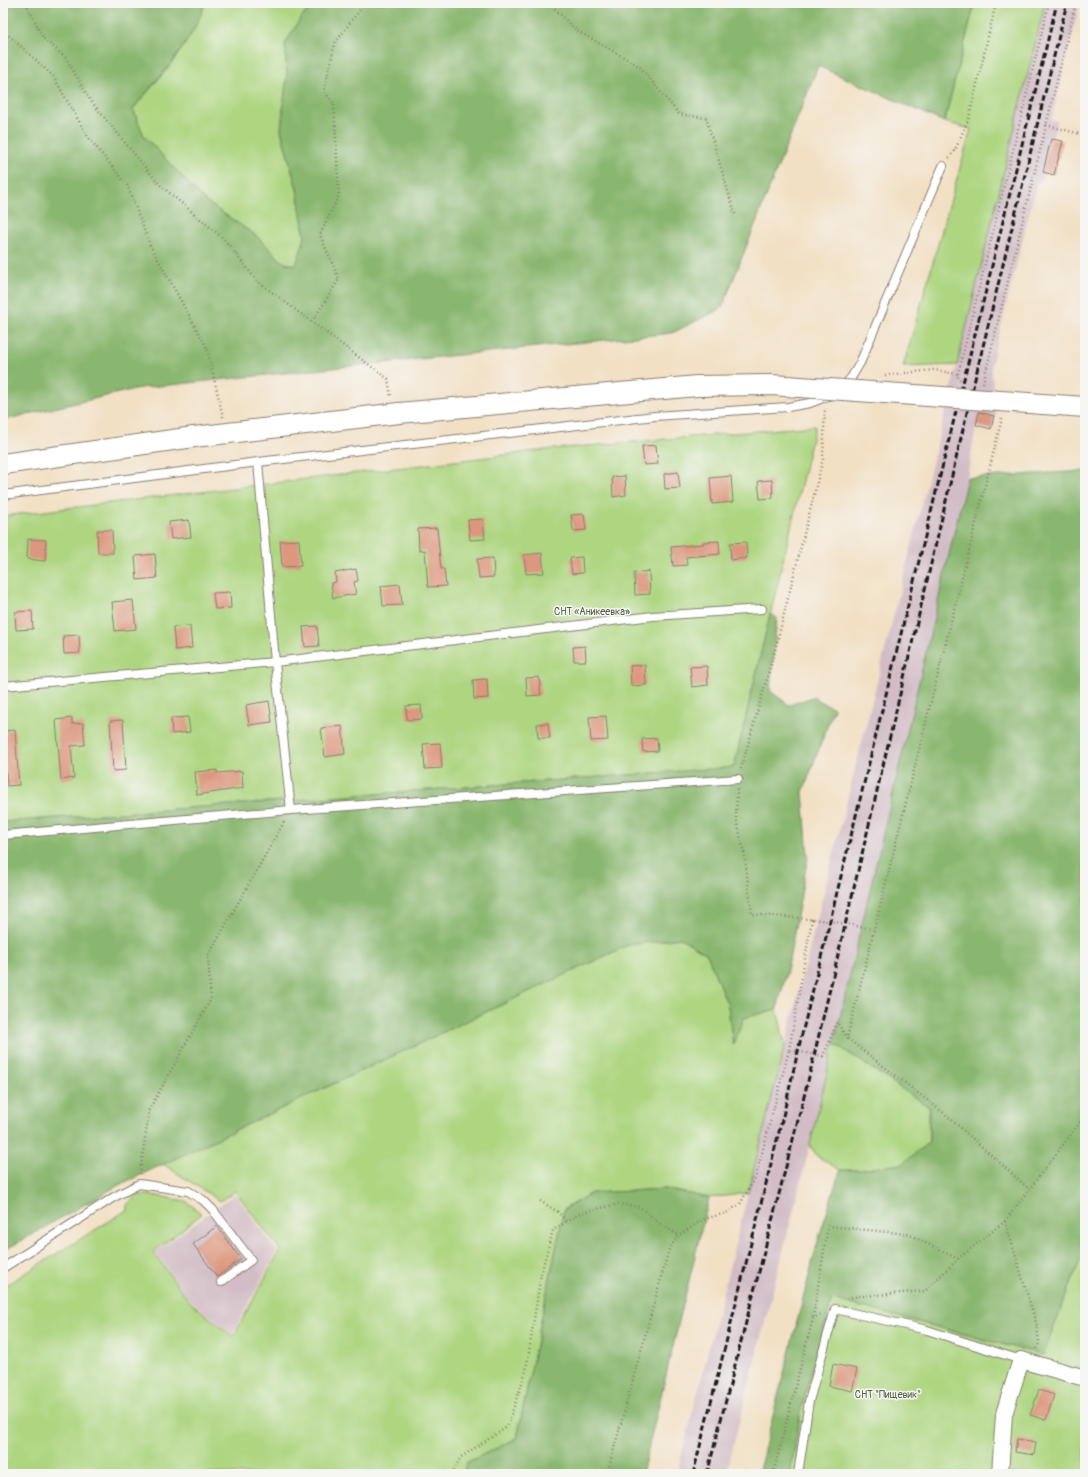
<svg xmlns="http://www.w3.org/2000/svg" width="1088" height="1477" font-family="Pangolin,sans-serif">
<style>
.industrial{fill:#d2bdc6}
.green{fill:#aed681;stroke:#65794e}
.forest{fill:#8ab76f;stroke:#536a46}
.building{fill:#dc977e}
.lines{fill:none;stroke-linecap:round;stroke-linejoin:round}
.service-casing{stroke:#877e70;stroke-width:10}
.minor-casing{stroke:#877e70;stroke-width:18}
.tertiary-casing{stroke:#877e70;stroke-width:22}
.path{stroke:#877e70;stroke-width:2.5;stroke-dasharray:1 3;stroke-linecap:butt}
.service{stroke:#fff;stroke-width:8}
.minor{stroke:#fff;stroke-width:16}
.tertiary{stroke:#fff;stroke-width:20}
.rail{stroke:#1c1c1c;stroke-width:3;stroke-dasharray:6 3;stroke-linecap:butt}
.tertiary-bridge-casing{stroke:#877e70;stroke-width:22;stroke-linecap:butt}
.tertiary-bridge{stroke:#fff;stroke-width:20}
.labels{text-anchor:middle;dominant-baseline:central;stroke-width:3;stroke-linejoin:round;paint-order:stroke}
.park-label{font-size:10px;fill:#4f5d3f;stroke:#f6f6f2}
</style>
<rect width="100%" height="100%" fill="#f6f6f2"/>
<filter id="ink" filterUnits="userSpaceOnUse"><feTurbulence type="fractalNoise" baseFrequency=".025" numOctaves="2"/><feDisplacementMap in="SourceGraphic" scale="8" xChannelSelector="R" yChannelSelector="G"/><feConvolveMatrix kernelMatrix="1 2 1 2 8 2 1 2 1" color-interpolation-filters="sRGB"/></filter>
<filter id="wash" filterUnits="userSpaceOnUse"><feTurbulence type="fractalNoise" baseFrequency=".012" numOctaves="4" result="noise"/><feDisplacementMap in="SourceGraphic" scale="16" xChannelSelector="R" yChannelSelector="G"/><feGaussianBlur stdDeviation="0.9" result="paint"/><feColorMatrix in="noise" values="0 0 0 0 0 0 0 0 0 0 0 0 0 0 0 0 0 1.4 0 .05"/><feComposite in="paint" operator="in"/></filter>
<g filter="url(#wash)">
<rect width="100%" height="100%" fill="#f2e0c4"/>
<path class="industrial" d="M1045,3h35l-29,117 6,1 -5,18 11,2 -9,34 -10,-3 -3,11 -4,-1 -46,184 5,48 -4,17 -16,-4 -9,51 -157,667 -84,329h-49l280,-1109z
M235,1194l42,57 -45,84 -44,-37 -33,-46z"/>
<path class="green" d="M205,3h110l-15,16 -15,25 2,29 -6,57 16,59 8,49 -8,27 -13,-2 -29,-28 -50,-34 -61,-65 -11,-27c27,-32 59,-65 72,-106z
M975,3h70l-88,362 -54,2 68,-238 -27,-7z
M815,426l-81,341 -731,55v-306l550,-67z
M681,938l26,16 21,52 5,38 11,-26 33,-9 8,36 -37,148 -39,5 -44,-9 -74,4 -27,16 -47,229 -51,25 -2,11h-461v-187l124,-77v-5l9,-10h16l34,6 16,13 -49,38 36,49 44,36 47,-87 -45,-59 -15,10 -57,-37 465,-219z
M834,1043l95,64v35l-27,22 -43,6h-19l-23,-14 -7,-11z
M1080,1260l5,1v213h-295l12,-69 30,-106 211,56z"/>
<path class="forest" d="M3,3h202c-13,42 -46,73 -72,106l11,27 61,65 50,34 29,28 12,2 9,-27 -8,-49 -16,-59 6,-57 -2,-29 15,-25 15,-16h660l-31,119 -126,-56 -96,242 -50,25 -532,55 -137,32z
M1085,471v790l-5,-1 -37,95 -211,-56 -30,106 -12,69h-32l59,-230 23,-74h19l43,-6 27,-22v-35l-95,-64 133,-565z
M770,614l7,4 -7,73 19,14 23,-8 22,11 -31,84 5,64 -20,110 -11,43 -33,9 -11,27 -5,-39 -21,-52 -26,-16 -53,7 -511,241 -114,65v-429l731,-55z
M665,1189l44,9 -67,276h-178l2,-11 51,-25 47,-228 27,-17z"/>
<g id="blocks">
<path class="building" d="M1051,139l12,2 -9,34 -11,-3z
M979,412l15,4 -3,13 -15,-4z
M656,445l2,19 -14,1 -2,-19z
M678,472l2,16 -15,1 -1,-15z
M625,476l1,19 -13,2 -1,-20z
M731,476l2,26 -21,2 -2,-26z
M772,480l1,18 -13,1 -2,-18z
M584,514l2,16 -13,1 -2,-16z
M483,519l2,20 -15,1 -2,-20z
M189,520l2,17 -20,2 -2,-17z
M437,528l4,41h3l2,17 -18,1 -3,-37 -6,1 -1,-22z
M97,530h15l1,23h-15z
M28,539l18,1 -1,21 -18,-2z
M299,540l2,26 -19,1 -2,-26z
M719,541l1,13 -34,3 1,8 -14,1 -2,-19 32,-3v-2z
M746,542l1,16 -16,2 -1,-17z
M542,553l2,20 -18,1 -2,-19z
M155,554l2,24 -20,2 -2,-24z
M582,557l1,16 -11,1 -2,-16z
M493,558l1,19 -15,1 -2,-19z
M356,569l2,12 -4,1 2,12 -23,4 -2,-15 5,-1 -1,-9z
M649,571l1,23 -15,1 -1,-22z
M400,584l2,21 -19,1 -2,-20z
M230,592l1,16 -16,1 -2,-16z
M133,600l3,29 -21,2 -3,-29z
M32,611l1,18 -17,1 -1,-18z
M190,626l2,22 -17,2 -2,-23z
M317,626l2,20 -14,1 -2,-20z
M79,635l1,18 -16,1 -1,-18z
M585,646l1,15h-12l-1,-14z
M645,665l1,20 -15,1 -1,-20z
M707,666l1,19 -16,2 -2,-20z
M539,677l2,18 -14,1 -1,-18z
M487,679l1,19 -14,1 -1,-19z
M269,701l3,21 -23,3 -3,-20z
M421,705l1,14 -15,1 -1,-14z
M606,716l2,24 -17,1 -2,-24z
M188,717l2,15 -18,2 -1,-16z
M72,718v6l11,-1 2,22 -14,1 3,32 -13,2 -5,-60z
M123,720l3,50 -13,1 -3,-50z
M548,723l2,15h-12l-1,-14z
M342,726l3,28 -20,3 -4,-29z
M15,730l4,55 -12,1 -4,-55z
M657,738l1,13 -15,1 -1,-13z
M440,743l2,25 -17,1 -2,-25z
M217,770v3l25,-2 1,17 -46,7 -2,-23z
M217,1226l24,33 -24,18 -24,-33z
M833,1364l24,5 -5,22 -23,-5z
M1039,1390l15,5 -8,25 -16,-5z
M1017,1439l19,3 -2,13 -19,-3z"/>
</g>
</g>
<g filter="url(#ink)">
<use href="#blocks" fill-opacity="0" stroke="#877e70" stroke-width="1"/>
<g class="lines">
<defs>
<path id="service" d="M843,387l8,-9 9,-15 83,-197
M258,462l17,200 16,148
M3,495l255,-33 397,-46 133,-9 22,-4 23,-9
M3,686l272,-24 378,-46 109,-7
M3,835l288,-25 447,-31
M3,1268l111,-71 25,-13 49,7 15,9 10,10 38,50 -30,22
M798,1474l11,-73 26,-92 92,21 94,30"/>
<path id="minor" d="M1000,1474l4,-60 17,-54 64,18"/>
<path id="tertiary" d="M3,464l191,-27 205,-24"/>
</defs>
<use href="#service" class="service-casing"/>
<use href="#minor" class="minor-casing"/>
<use href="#tertiary" class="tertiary-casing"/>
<path class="path" d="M26,3l17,35 23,20 24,42 69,84 65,55 33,42 131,98 3,18
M549,3l27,27 63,36 40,48 27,4 29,96
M3,30l50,46 35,61 39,48 23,60 57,103 16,69
M1046,125l39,10
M949,158l6,-8 14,-32 27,-115
M312,322l27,-43 -19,-44 19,-40 -5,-91 -10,-13 11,-48 30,-40
M958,374l91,-371
M885,375l48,-5 25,4v5l5,1
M983,383l93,-380
M1002,418l-155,620 98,76 83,74
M741,769l34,-119 48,-191 2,-51
M737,789l-1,29 8,34 8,62 78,7 43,8
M789,1050l23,-131
M140,1174l9,-64 62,-111 -3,-43 76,-134
M540,1201l18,11 9,10
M1005,1221l32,105 2,17 -2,6
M848,1300l4,-3 73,-6 33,-32 47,-38 80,-105
M813,1317l15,-91 80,8 50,25
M451,1474l10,-17 46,-30 19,-56 15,-97 12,-44 28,-17 37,-9 22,3 22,18 17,10
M607,1474l62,-225 10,-14 25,-16 22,-6 14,-9 16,-28 33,-126 34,6 14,-34 10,16
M773,1474l40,-156 10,-4"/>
<use href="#service" class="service"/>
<use href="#minor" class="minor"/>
<use href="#tertiary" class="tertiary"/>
<path class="rail" d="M693,1474l90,-358 18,-78 256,-1035
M707,1474l101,-393 166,-698 93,-380"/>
<defs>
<path id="tertiary-bridge" d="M399,413l298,-27 75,-1 313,22"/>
</defs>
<use href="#tertiary-bridge" class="tertiary-bridge-casing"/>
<use href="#tertiary-bridge" class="tertiary-bridge"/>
</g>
</g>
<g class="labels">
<g class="park-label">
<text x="592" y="612">СНТ «Аникеевка»</text>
<text x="888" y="1395">СНТ "Пищевик"</text>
</g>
</g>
<rect width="1088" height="1477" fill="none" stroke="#f6f6f2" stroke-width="16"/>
</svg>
